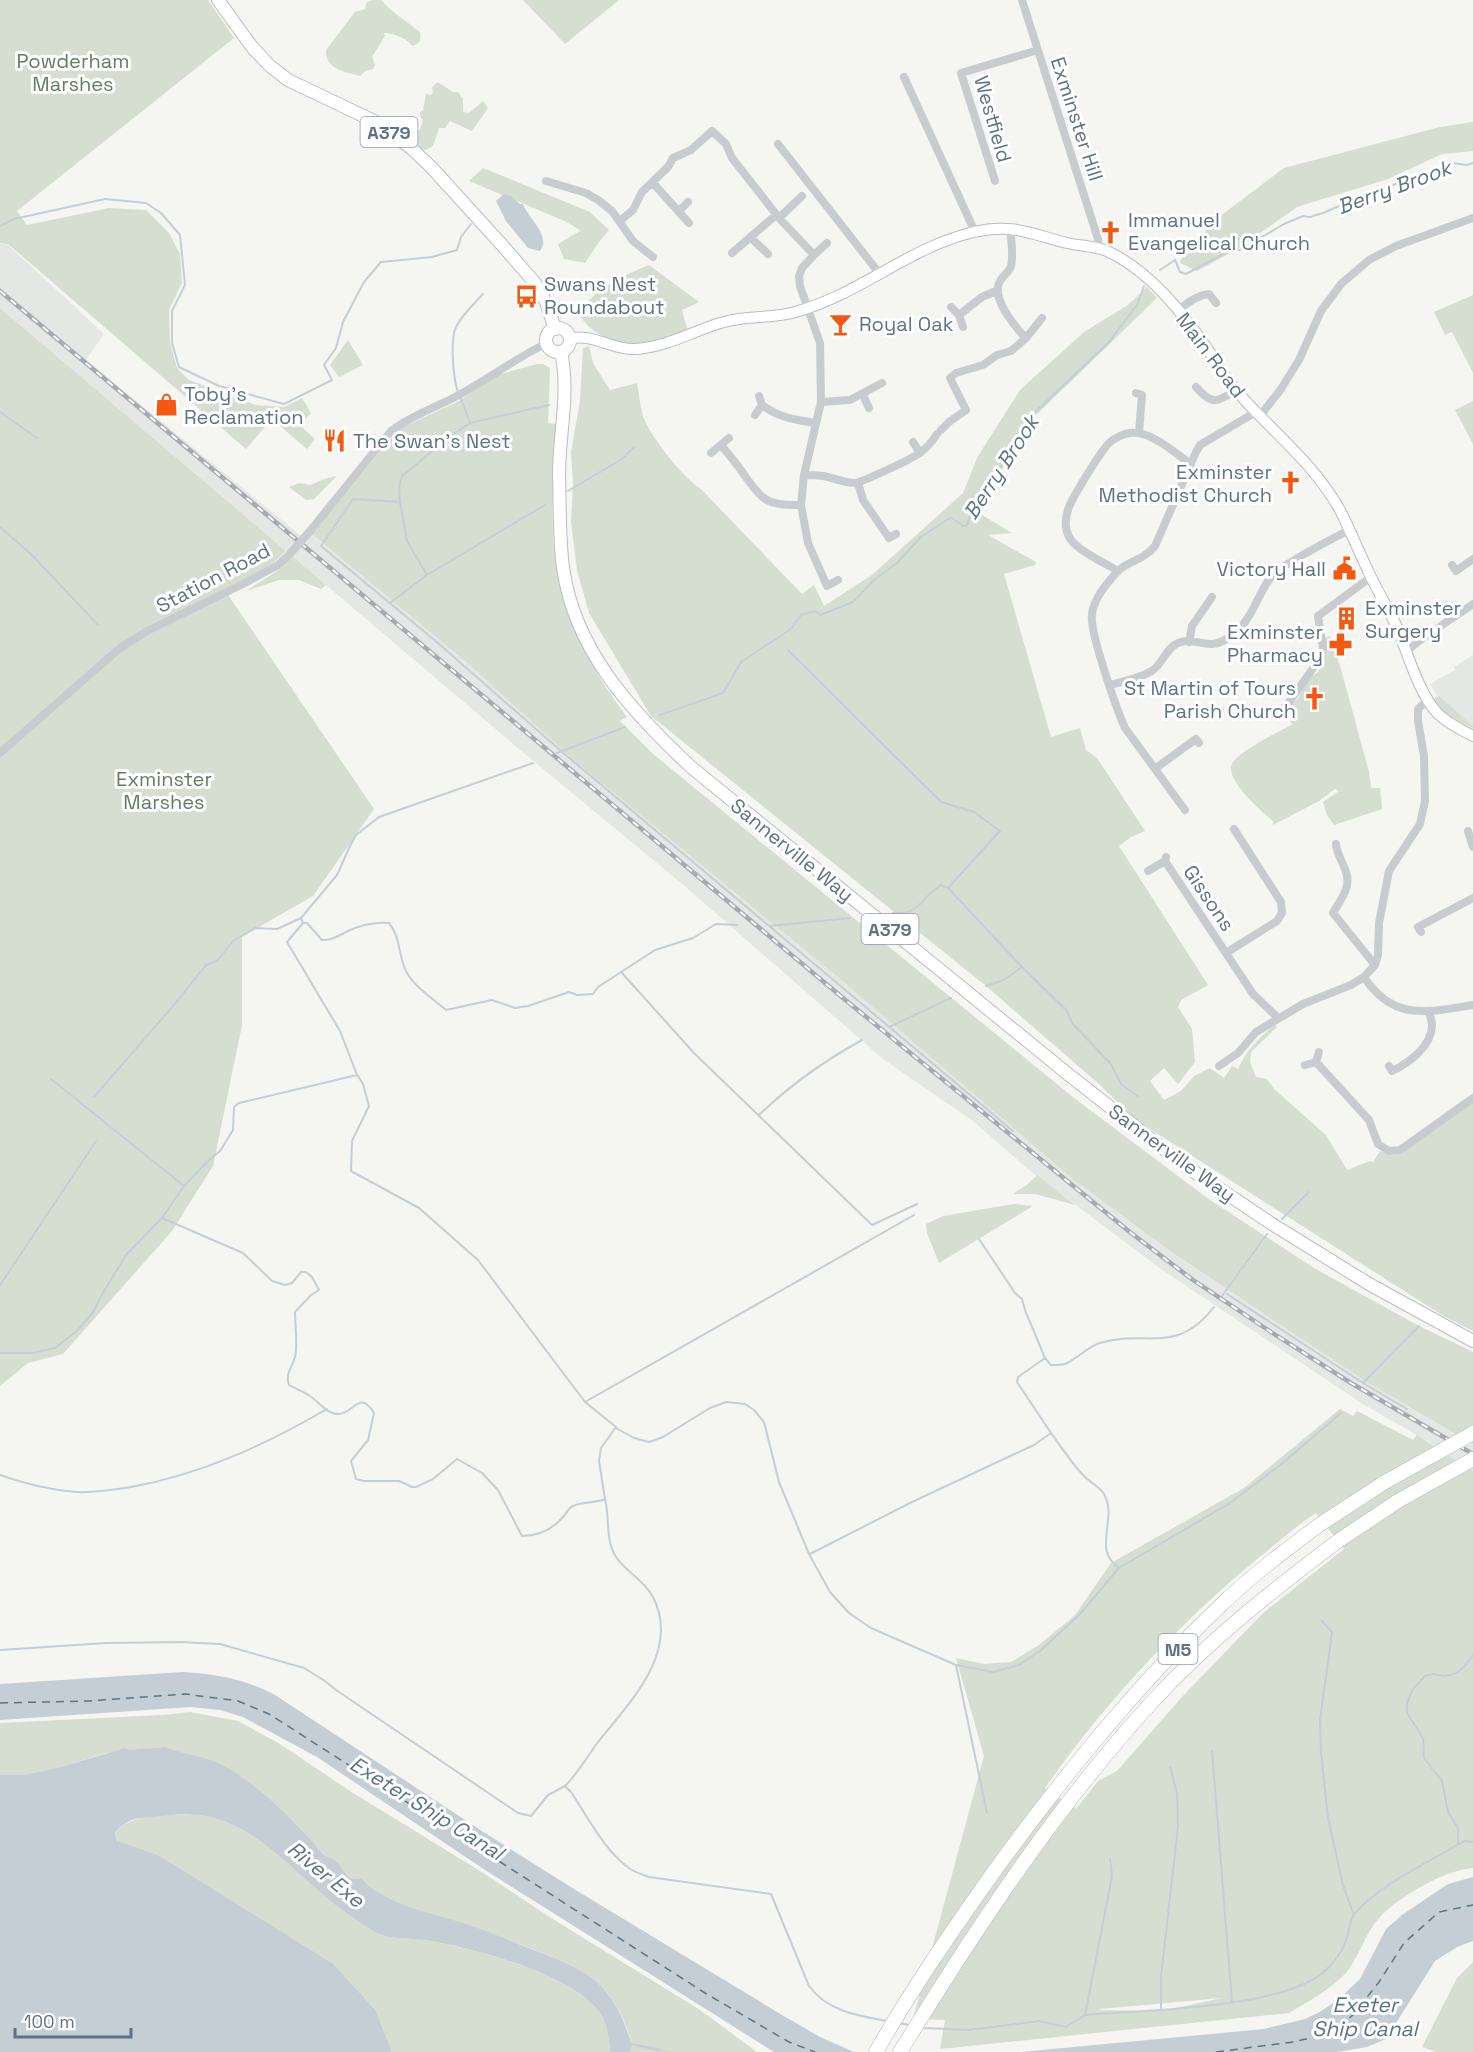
<svg xmlns="http://www.w3.org/2000/svg" width="1473" height="2052" font-family="'Space Grotesk',sans-serif">
<style>
.built{fill:#e5e7e4}
.green{fill:#d5ded1;fill-rule:evenodd}
.water{fill:#c5ced4}
.lines{fill:none;stroke-linecap:round;stroke-linejoin:round}
.stream{stroke:#c5ced4;stroke-width:2}
.ferry{stroke:#5c7583;stroke-width:1.5;stroke-dasharray:8 6;stroke-linecap:butt}
.secondary-casing{stroke:#b8bdc2;stroke-width:12}
.primary-casing{stroke:#bbbec2;stroke-width:14}
.highway-casing{stroke:#b8bbbe;stroke-width:15}
.street{stroke:#c9cccf;stroke-width:8}
.secondary{stroke:#fff;stroke-width:10}
.primary{stroke:#fff;stroke-width:12}
.highway{stroke:#fff;stroke-width:14}
.rail-casing{stroke:#a6abb1;stroke-width:4.5}
.rail{stroke:#fff;stroke-width:2;stroke-dasharray:7;stroke-linecap:butt}
.highway-bridge-casing{stroke:#b8bbbe;stroke-width:15;stroke-linecap:butt}
.street-bridge{stroke:#c9cccf;stroke-width:8}
.highway-bridge{stroke:#fff;stroke-width:14}
.labels{text-anchor:middle;dominant-baseline:central;stroke-width:6;stroke-linejoin:round;paint-order:stroke}
.shield{fill:#fff;stroke:#909caa;stroke-width:1.5}
.shield-label{font-size:18px;font-weight:bold;fill:#617285}
.park-label{font-size:20px;fill:#647c60;stroke:#fff}
.street-label{font-size:20px;fill:#617285;stroke:#fff}
.poi-label{font-size:20px;fill:#617285;stroke:#fff;text-anchor:start}
.water-label{font-size:21px;font-style:italic;fill:#5c7583;stroke:#fff}
</style>
<rect width="100%" height="100%" fill="#f5f5f1"/>
<path class="built" d="M0,244h7l97,90 -18,26 214,175 7,5 5,-6 159,132 99,91 269,221 232,200 102,75 192,128 108,63v27l-44,-29 -66,-38 -205,-137 -130,-98 -55,-48 -90,-62 -196,-171 -168,-139 -519,-441z
M1473,655v74l-12,-6 -21,-22 -10,-17 25,-14 -1,-3z"/>
<path class="green" d="M0,0h208l26,38 -217,173 10,14 82,-17 37,2 23,23 11,21 2,29 -13,27 1,32 7,26 12,12 67,25 28,2 18,-9 9,15 -11,12 15,14 -8,10 -35,-30 -26,30 -238,-205 -8,-1z
M373,0h8l11,11 28,21c1,8 0,12 -8,14 -4,-7 -19,-13 -28,-13l1,3 -13,21 3,8 -2,4 -8,2 -5,5c-14,-4 -35,-6 -34,-26l29,-38 10,-3 2,-7z
M523,0h96l-54,44z
M438,82l15,10h5l5,7v13l6,1 14,-12 5,7 -16,23 -22,-10 -5,7h-6l-6,18 -7,4 -6,-1 -10,-9 2,-7 8,-3 3,-11 -2,-1 -1,-6 3,-2 3,-16 5,1 2,-2 -1,-6z
M1473,122v29l-31,3 -54,25 -91,28 -58,41 -42,23 -17,-8 1,-4 21,-15 5,-18 77,-58 156,-41z
M483,168l107,44 19,18 -10,12 -14,21 -21,-4 -6,-15 22,-13 4,2 -17,-11 -98,-41z
M649,265l50,37 -17,8 6,22c-28,11 -66,18 -92,0 -7,-4 -12,-11 -17,-17 12,-25 45,-40 70,-50z
M1147,287l10,11 -125,121 -55,93 35,21 -24,2 48,27 -1,3 -31,9 47,163 29,-9 6,22 11,8 48,73 -14,6 -12,9 89,139 -27,15 -3,7 14,22 3,33 -17,22 -14,-16 -14,13 14,19 17,-9 13,-15 16,-8 14,10 8,-12 6,3c8,-19 21,-31 37,-45l2,3 -26,25 -1,10 6,15 11,2 7,10 52,46 21,35 23,-9 3,1 7,-11 11,4 10,-2 72,-53v231l-31,-16 -306,-195 -36,-35 -114,-99 -335,-270 -62,-103 -12,-43 -6,-48 2,-39 -2,-31 9,-51 3,-53 6,-2 4,17 17,27 27,-7c2,11 3,22 6,33 6,19 41,63 58,73l101,105 12,-9 10,21 48,-31 91,-82 15,-37 42,-66 64,-58 44,-27z
M1473,295v78l-21,-41 -7,3 -11,-23z
M0,308l286,243 -12,11 -48,30 148,217 -61,87 -71,41v88l-29,141 -41,65 -109,123 -35,9 -28,23z
M348,340l15,25 -24,12 -9,-12z
M537,364h6l7,4 -2,55 9,1c-3,42 -7,91 -2,132 7,61 36,113 72,161l-7,4 33,33 421,344 133,100 107,70 105,58 54,26v92l-108,-63 -192,-128 -102,-75 -232,-200 -269,-221 -99,-91 -159,-132 80,-97 11,-10 56,-26 35,-25z
M1473,401v43l-18,-34z
M337,476l-23,23 -8,1 -17,-13 10,-4 11,2 17,-7z
M292,556l34,29 -5,4 -22,-9h-20l-33,11 34,-22z
M1330,636l11,33 28,103 2,16h9l2,21 -48,16 -7,-10 -4,-13 16,-11 -4,-2 -16,12 -46,24v-4c-12,-10 -44,-38 -42,-54 0,-12 50,-37 61,-42l-6,-15 12,-12 9,-19 11,-7 8,-18 -2,-16z
M1439,696l34,30v2l-31,-15 -9,-14z
M1037,1175l38,30 -40,-11h-22l14,-9z
M1014,1204l19,2 -94,57 -12,-30 -1,-9 17,-8z
M1340,1409l13,7 4,-5 56,29 4,-5 56,36v397c-28,2 -73,28 -93,49 -15,16 -20,39 -34,56 -16,17 -37,28 -57,40l-349,36 5,-29 -32,-1 71,-263 -28,-98 28,6 27,-2 28,-17 36,-30 36,-52 133,-75zM1316,1513l28,36 -81,64 -82,85 -64,73 -19,10 -22,28 -31,-21c60,-86 136,-167 217,-233 18,-14 35,-30 54,-42zM1222,1998l-60,13 -63,-1 1,-1z
M190,1712l48,9 42,23 70,47 135,83 63,42 152,94 57,42h-127c3,-11 -2,-20 -6,-31 -19,-48 -63,-61 -107,-78 -20,-7 -40,-16 -61,-22 -29,-9 -75,-18 -95,-43l-5,1 -6,-2 -8,-6 -5,-9 -15,-9 -27,-30 -35,-31 -95,-45 -59,6 -49,15 -34,7h-23v-52l162,-8z
M193,1814c7,1 15,2 22,4 59,17 104,83 158,113 18,10 39,6 58,10 48,10 138,31 169,72 7,9 9,27 10,39h-218l-16,-41 -218,-156 -40,-13 -3,-10c20,-20 51,-16 78,-18z
M1473,1962v90h-37l-14,-5 35,-69z"/>
<path class="water" d="M504,194l7,2 9,8h3c4,13 29,32 17,47l-12,-3 -22,-27 -10,-20z
M183,1672c33,2 62,7 92,23l210,138 89,56 208,126 38,22 34,15h-80l-289,-182 -168,-113 -74,-40 -23,-7 -30,-3 -190,13v-36z
M165,1747c20,8 41,9 61,20 35,21 69,54 95,85 4,5 12,6 16,10 7,8 10,20 24,16 18,22 60,33 86,40 25,7 49,17 74,27 58,22 92,32 110,98l27,5 5,4h16c-18,0 -29,-2 -47,-7l-2,7h-20c-1,-12 -3,-30 -10,-39 -30,-40 -122,-63 -169,-72 -19,-4 -41,0 -58,-10 -22,-13 -43,-30 -62,-47 -28,-25 -59,-56 -97,-66 -18,-5 -35,-4 -54,-2 -21,3 -28,-1 -45,16l2,9 41,14 175,109 43,47 16,41h-392v-277h23l34,-7 68,-20 4,2z
M1473,1877v64l-16,6 -22,14 -49,78 -19,8 -30,5h-316l243,-23 41,-10 15,-7 20,-14 20,-19 26,-50 16,-14 46,-31z"/>
<g class="lines">
<path class="stream" d="M0,226l14,-7 91,-20 41,4 15,10 19,22 5,50 -13,26v32l7,24 40,19 65,18 48,-24 -8,-15 12,-17 7,-26 21,-40 17,-20 51,-5 25,-7 4,-13 10,-13
M1160,270l15,-10 5,12 6,2 43,-23 11,-1 44,-26 19,-8 7,1 13,-4 48,-21 25,-8 5,1 21,-11h6l24,-11 15,2 6,-2
M458,392c-5,-14 -8,-52 -2,-65 6,-12 18,-23 27,-33
M460,397l10,25
M0,412l37,26
M568,491l54,-32 12,-12
M400,502l-47,-3 -32,47 117,97 123,108 452,380
M0,527l31,27 67,71
M427,575l-20,-34 -7,-39 -1,-15 3,-11 50,-41 18,-12 79,-18
M390,603l37,-28 118,-70
M788,650l153,152 33,10 26,19 -52,57
M660,715l63,-22 18,-31 50,-33 10,-14 14,-4 5,4 33,-13 21,-22 23,-17 24,-26 27,-18 4,-1 11,8 4,-1 5,-15 10,-12 3,-12 27,-33 8,-17 12,-21 77,-73 28,-37 7,-19
M557,753l68,-26
M893,913c28,2 27,-15 48,-28l7,3 74,79 45,44 5,12 38,40 12,22 16,11
M303,923h4l15,17c10,1 19,-6 28,-10 12,-5 26,-8 39,-7 12,14 9,34 18,50 8,14 26,26 39,37l46,-10 23,8 13,-2 41,-14 8,3 16,-1 5,-7 57,-37 38,-12 23,-14 21,1
M769,926l81,-8
M622,973l72,80 178,172 45,-21
M986,986l18,-6 18,-13
M889,1027l62,-29
M358,1076l5,8 6,22 -17,35 -1,30 68,37 59,52 107,142
M51,1079l133,107
M94,1097l85,-98 27,-34 11,-4 16,-20 22,-13 22,1 24,-11
M759,1115c31,-30 65,-54 103,-75
M162,1218l81,35 29,28 13,4 7,-2 9,-11h5l6,5 7,13 -8,5 -16,17c0,12 3,34 0,45 -3,11 -10,16 -6,28 7,4 15,7 21,11 9,6 17,18 28,18 16,0 21,-25 36,-1l-6,27 -17,21 5,18 8,2h35l13,6h4l17,-8 24,-20 25,14 16,17 24,46c17,0 31,-7 42,-20 2,-3 5,-8 9,-10 6,-4 23,-3 32,-7l-6,-38 2,-13 15,-21 -31,-25 329,-187
M1282,1219l27,-27
M979,1239l36,54 7,6 3,11 20,48
M0,1285l96,-144
M1227,1294l136,89 44,26
M1222,1296l45,-62
M0,1353h33l22,-5 22,-17 16,-19 11,-21 22,-36 36,-37 22,-32 25,-26 11,-9 13,-21 1,-23 5,-4 118,-28 -17,-44 -53,-89 16,-19 -2,-5 36,-43 13,-29 6,-11 23,-18 154,-54
M1363,1383l56,-57
M616,1428l18,10 15,4 14,-5 47,-29 16,-6 19,2 9,6 10,12 15,60 30,72 21,38 19,21 22,15 85,37 31,148
M1051,1433c11,15 21,31 34,44 6,6 17,11 20,19 12,25 -13,54 14,72
M0,1475c25,9 50,15 76,17 18,1 37,-2 55,-5 71,-13 134,-42 196,-78
M810,1554l102,-52 122,-57 17,-12 -34,-51 1,-5 27,-19 6,7c4,0 10,0 14,-1 12,-5 22,-17 35,-21 46,-14 76,13 114,-36
M1322,1621l10,11 -12,88 1,32 7,66 15,67 10,28
M0,1650l106,-7 74,-1 40,2 84,24 21,13 11,9 182,123 13,3 17,-21 17,-9 6,6c16,24 36,63 61,78 5,3 12,5 17,7l122,17 38,92c18,25 49,30 78,35
M956,1665l37,7 26,-7 22,-15 38,-35 40,-47 111,-65 49,-37 62,-53
M1212,1751l20,251
M565,1786c13,-13 22,-29 33,-44 31,-39 83,-90 55,-145 -9,-17 -27,-25 -37,-40 -11,-17 -6,-39 -11,-58
M1458,1844v-16l-10,-16 -6,-31 -18,-23 -1,-20 -16,-25v-10l6,-14 12,-13 8,-2 12,2 12,-3 7,-6 9,-12
M1161,2008v-32l17,-149 -1,-34 -7,-26
M1085,2015l25,-128 2,-12 -2,-16
M898,2023l12,2
M924,2028l45,2 70,-9 27,6 19,-12c57,-5 203,-6 242,-46 7,-6 15,-18 18,-26 4,-9 4,-23 10,-30 26,-29 69,-48 102,-68l8,-4 8,1"/>
<path class="ferry" d="M0,1703l89,-2 96,-7 53,7 31,13 436,279 84,49 26,10
M1216,2052l77,-10 25,-6 14,-5 21,-16 26,-33 25,-39 35,-31 34,-7"/>
<defs>
<path id="secondary" d="M570,339c20,-7 43,11 64,10 32,-1 60,-19 90,-27 24,-7 48,-3 71,-10 64,-17 114,-65 179,-80 38,-9 57,2 93,11 13,3 28,3 40,8 43,20 75,61 101,99 10,14 19,30 31,44 35,39 80,74 104,122 9,19 18,40 27,59 8,16 17,32 25,48 12,27 23,70 43,91 10,9 23,16 35,22"/>
<path id="primary" d="M218,0l34,47 18,19 18,14 86,41 37,27 21,20 70,77 33,38 11,19 9,27
M546 340a12 12 0 1 1 24 0a12 12 0 1 1-24 0Z
M561,352c9,41 -2,81 -2,123 1,29 0,63 4,92 11,83 69,145 128,200l378,308 115,90 88,59 97,60 104,57"/>
<path id="highway" d="M876,2052c35,-62 76,-121 117,-179 69,-95 142,-186 227,-267 31,-30 67,-57 102,-83
M900,2052c75,-122 155,-244 252,-350 56,-61 121,-112 186,-161"/>
</defs>
<use href="#secondary" class="secondary-casing"/>
<use href="#primary" class="primary-casing"/>
<use href="#highway" class="highway-casing"/>
<path class="street" d="M1022,0l76,239v9
M904,77l71,155
M778,144l101,129
M546,181l40,12 12,7 14,11 21,30 20,16
M995,181l-34,-108 77,-23
M653,183l36,40
M679,211l9,-9
M779,218l23,-22
M620,221l13,-11 9,-18 26,-25 5,-9 18,-8 21,-19 14,13 6,14 47,60 35,37 -12,13 -3,8 1,10 20,57 1,59 -17,73 -3,30 7,38 19,43 11,-6
M750,237l18,17
M732,253l44,-38
M814,255l13,-12
M951,307l8,8 23,-18 16,-7
M1178,310c10,-7 19,-15 31,-16l7,9
M959,315l4,12
M1026,338l16,-20
M1196,387c16,18 20,16 40,3
M1136,393l6,2 -3,38
M863,395l6,13
M821,402l29,-2 32,-17
M762,405c17,13 34,15 54,18
M755,415l7,-10 -3,-9
M1260,416l21,-27 18,-29 22,-49 20,-27 28,-24 27,-14 77,-28
M941,430l8,-8 17,-12 -16,-32 6,-5 27,-8 14,-10 14,-4 15,-13c-11,-11 -36,-41 -26,-57 3,-6 9,-8 11,-15 3,-12 0,-26 -1,-38
M913,442l7,11
M721,445c8,10 17,20 24,31 18,25 23,30 56,29
M711,453l18,-15
M804,475c6,0 13,0 19,1 11,2 21,7 32,7 5,0 57,-24 63,-29 8,-5 14,-12 19,-20
M858,483l5,17 26,38 7,-4
M310,531l81,-100c19,-15 41,-22 62,-33 33,-17 61,-39 94,-55
M1452,565l4,6 17,-12
M1118,571c-13,-8 -42,-21 -49,-34 -4,-8 -4,-18 -1,-27 3,-11 33,-59 41,-67 6,-5 13,-9 21,-10 22,-2 43,19 61,31
M1189,642l3,-16 20,-29
M1407,651l12,-10 54,-37
M1110,685c14,-4 32,-7 43,-15 10,-7 13,-22 25,-27 20,-8 29,12 56,-9 19,-16 23,-39 37,-57 9,-12 63,-39 78,-47
M1275,712l5,-1 7,-6 34,-48 2,-9 -5,-32 53,-39
M0,753l120,-105 29,-18 94,-46 35,-19 11,-10
M1156,768l40,-29 3,4
M1185,810l-60,-82c-8,-18 -36,-97 -33,-114 2,-16 15,-31 26,-43 11,-11 25,-10 37,-25l41,-94 4,-7 56,-33
M1468,831l5,16
M1336,844c1,12 9,21 11,32 3,13 -8,26 -14,37l42,52
M1166,857l-1,4 88,133 25,24
M1148,871l17,-10
M1421,932l-3,-5 55,-29
M1226,953l51,-32 5,-8 -1,-11 -47,-73
M1364,977c30,45 63,35 109,28
M1316,1062l3,-10
M1305,1065l11,-3 53,58 9,24 11,7 11,-1 73,-52
M1219,1066l19,-13 18,-21 47,-28 48,-19 13,-8 11,-12 3,-10 1,-32 10,-52 31,-47 5,-23 -1,-45 -6,-35v-12l10,-9
M1389,1066l3,5c17,-8 40,-25 40,-46 0,-4 -2,-9 -3,-14"/>
<use href="#secondary" class="secondary"/>
<use href="#primary" class="primary"/>
<use href="#highway" class="highway"/>
<defs>
<path id="rail" d="M0,291l843,707 288,235 62,47 78,52 80,51 122,71"/>
</defs>
<use href="#rail" class="rail-casing"/>
<use href="#rail" class="rail"/>
<defs>
<path id="highway-bridge" d="M1322,1523l63,-41 88,-49
M1338,1541l60,-40 75,-42"/>
</defs>
<use href="#highway-bridge" class="highway-bridge-casing"/>
<path class="street-bridge" d="M289,555l21,-24"/>
<use href="#highway-bridge" class="highway-bridge"/>
</g>
<defs>
<symbol id="church-bare" viewBox="-9 -9 18 18"><path d="M-1.2-6h2.4v3.5h3.3v2.4h-3.3V6h-2.4V-.1h-3.3v-2.4h3.3Z" fill="#f55911" stroke="#fff" stroke-width="2.5" paint-order="stroke"/></symbol>
<symbol id="bus-bare" viewBox="-9 -9 18 18"><path d="M-5-6H5V4H4V6H2V4H-2V6H-4V4H-5ZM-3.5-4V0h7V-4ZM-3.5 1.2v1.5H-2V1.2ZM2 1.2v1.5H3.5V1.2Z" fill="#f55911" stroke="#fff" stroke-width="2.5" paint-order="stroke"/></symbol>
<symbol id="bar-bare" viewBox="-9 -9 18 18"><path d="M-6-5H6L.8 .8V4.5H3.5V6h-7V4.5H-.8V.8Z" fill="#f55911" stroke="#fff" stroke-width="2.5" paint-order="stroke"/></symbol>
<symbol id="shop-bare" viewBox="-9 -9 18 18"><path d="M-5-2.5h2.3a2.7 3.5 0 0 1 5.4 0H5L5.5 6h-11ZM-1.5-2.5h3a1.5 2.3 0 0 0-3 0Z" fill="#f55911" stroke="#fff" stroke-width="2.5" paint-order="stroke"/></symbol>
<symbol id="restaurant-bare" viewBox="-9 -9 18 18"><path d="M-5-6h1v4h1v-4h1v4h1v-4h1v5L-1.5 .5V6h-2V.5L-5-1ZM5-6V6H3V1.5H1.5Q1.5-4 5-6Z" fill="#f55911" stroke="#fff" stroke-width="2.5" paint-order="stroke"/></symbol>
<symbol id="civic-bare" viewBox="-9 -9 18 18"><path d="M-.6-6.5H3V-4.5H.6V-3L4-1V1h2V6H-6V1h2V-1L-.6-3ZM-1.2 2.5V6h2.4V2.5Z" fill="#f55911" stroke="#fff" stroke-width="2.5" paint-order="stroke"/></symbol>
<symbol id="building-bare" viewBox="-9 -9 18 18"><path d="M-4-6H4V6H1V3H-1V6H-4ZM-2.5-4.3h1.7v1.8h-1.7ZM.8-4.3h1.7v1.8H.8ZM-2.5-1h1.7V.8h-1.7ZM.8-1h1.7V.8H.8Z" fill="#f55911" stroke="#fff" stroke-width="2.5" paint-order="stroke"/></symbol>
<symbol id="pharmacy-bare" viewBox="-9 -9 18 18"><path d="M-2-6h4v4h4v4h-4v4h-4v-4h-4v-4h4Z" fill="#f55911" stroke="#fff" stroke-width="2.5" paint-order="stroke"/></symbol>
</defs>
<g fill-rule="evenodd">
<use href="#church-bare" x="1094" y="216" width="33" height="33"/>
<use href="#bus-bare" x="510" y="280" width="33" height="33"/>
<use href="#bar-bare" x="824" y="308" width="33" height="33"/>
<use href="#shop-bare" x="150" y="388" width="33" height="33"/>
<use href="#restaurant-bare" x="318" y="424" width="33" height="33"/>
<use href="#church-bare" x="1274" y="466" width="33" height="33"/>
<use href="#civic-bare" x="1328" y="552" width="33" height="33"/>
<use href="#building-bare" x="1330" y="602" width="33" height="33"/>
<use href="#pharmacy-bare" x="1324" y="628" width="33" height="33"/>
<use href="#church-bare" x="1298" y="682" width="33" height="33"/>
</g>
<g class="labels">
<g class="shield">
<rect x="360.5" y="117" width="57" height="30" rx="4.5"/>
<rect x="861.5" y="914" width="57" height="30" rx="4.5"/>
<rect x="1158.5" y="1634" width="39" height="30" rx="4.5"/>
</g>
<g class="shield-label">
<text x="389" y="132">A379</text>
<text x="890" y="929">A379</text>
<text x="1178" y="1649">M5</text>
</g>
<g class="park-label">
<text x="73" y="61">Powderham<tspan x="73" dy="23">Marshes</tspan></text>
<text x="164" y="779">Exminster<tspan x="164" dy="23">Marshes</tspan></text>
</g>
<g class="street-label">
<text transform="translate(993 119) rotate(74)">Westfield</text>
<text transform="translate(1077 119) rotate(72)">Exminster Hill</text>
<text transform="translate(1211 355) rotate(53)">Main Road</text>
<text transform="translate(213 578) rotate(-28)">Station Road</text>
<text transform="translate(792 850) rotate(39)">Sannerville Way</text>
<text transform="translate(1209 898) rotate(56)">Gissons</text>
<text transform="translate(1172 1153) rotate(36)">Sannerville Way</text>
</g>
<g class="poi-label">
<text x="1128" y="220">Immanuel<tspan x="1128" dy="23">Evangelical Church</tspan></text>
<text x="544" y="284">Swans Nest<tspan x="544" dy="23">Roundabout</tspan></text>
<text x="859" y="324">Royal Oak</text>
<text x="184" y="394">Toby's<tspan x="184" dy="23">Reclamation</tspan></text>
<text x="353" y="441">The Swan's Nest</text>
<text x="1272" y="472" text-anchor="end">Exminster<tspan x="1272" dy="23">Methodist Church</tspan></text>
<text x="1326" y="569" text-anchor="end">Victory Hall</text>
<text x="1365" y="608">Exminster<tspan x="1365" dy="23">Surgery</tspan></text>
<text x="1323" y="632" text-anchor="end">Exminster<tspan x="1323" dy="23">Pharmacy</tspan></text>
<text x="1296" y="688" text-anchor="end">St Martin of Tours<tspan x="1296" dy="23">Parish Church</tspan></text>
</g>
<g class="water-label">
<text transform="translate(1394 187) rotate(-20)">Berry Brook</text>
<text transform="translate(1001 467) rotate(-57)">Berry Brook</text>
<text transform="translate(427 1808) rotate(32)">Exeter Ship Canal</text>
<text transform="translate(326 1874) rotate(39)">River Exe</text>
<text x="1365" y="2004">Exeter<tspan x="1365" dy="24">Ship Canal</tspan></text>
</g>
</g>
<path d="M15 2028v9h116v-9" fill="none" stroke="#617285" stroke-width="3"/>
<text x="24" y="2028" font-size="18" fill="#617285" stroke="#ffffff" stroke-width="4.5" paint-order="stroke">100 m</text>
</svg>
